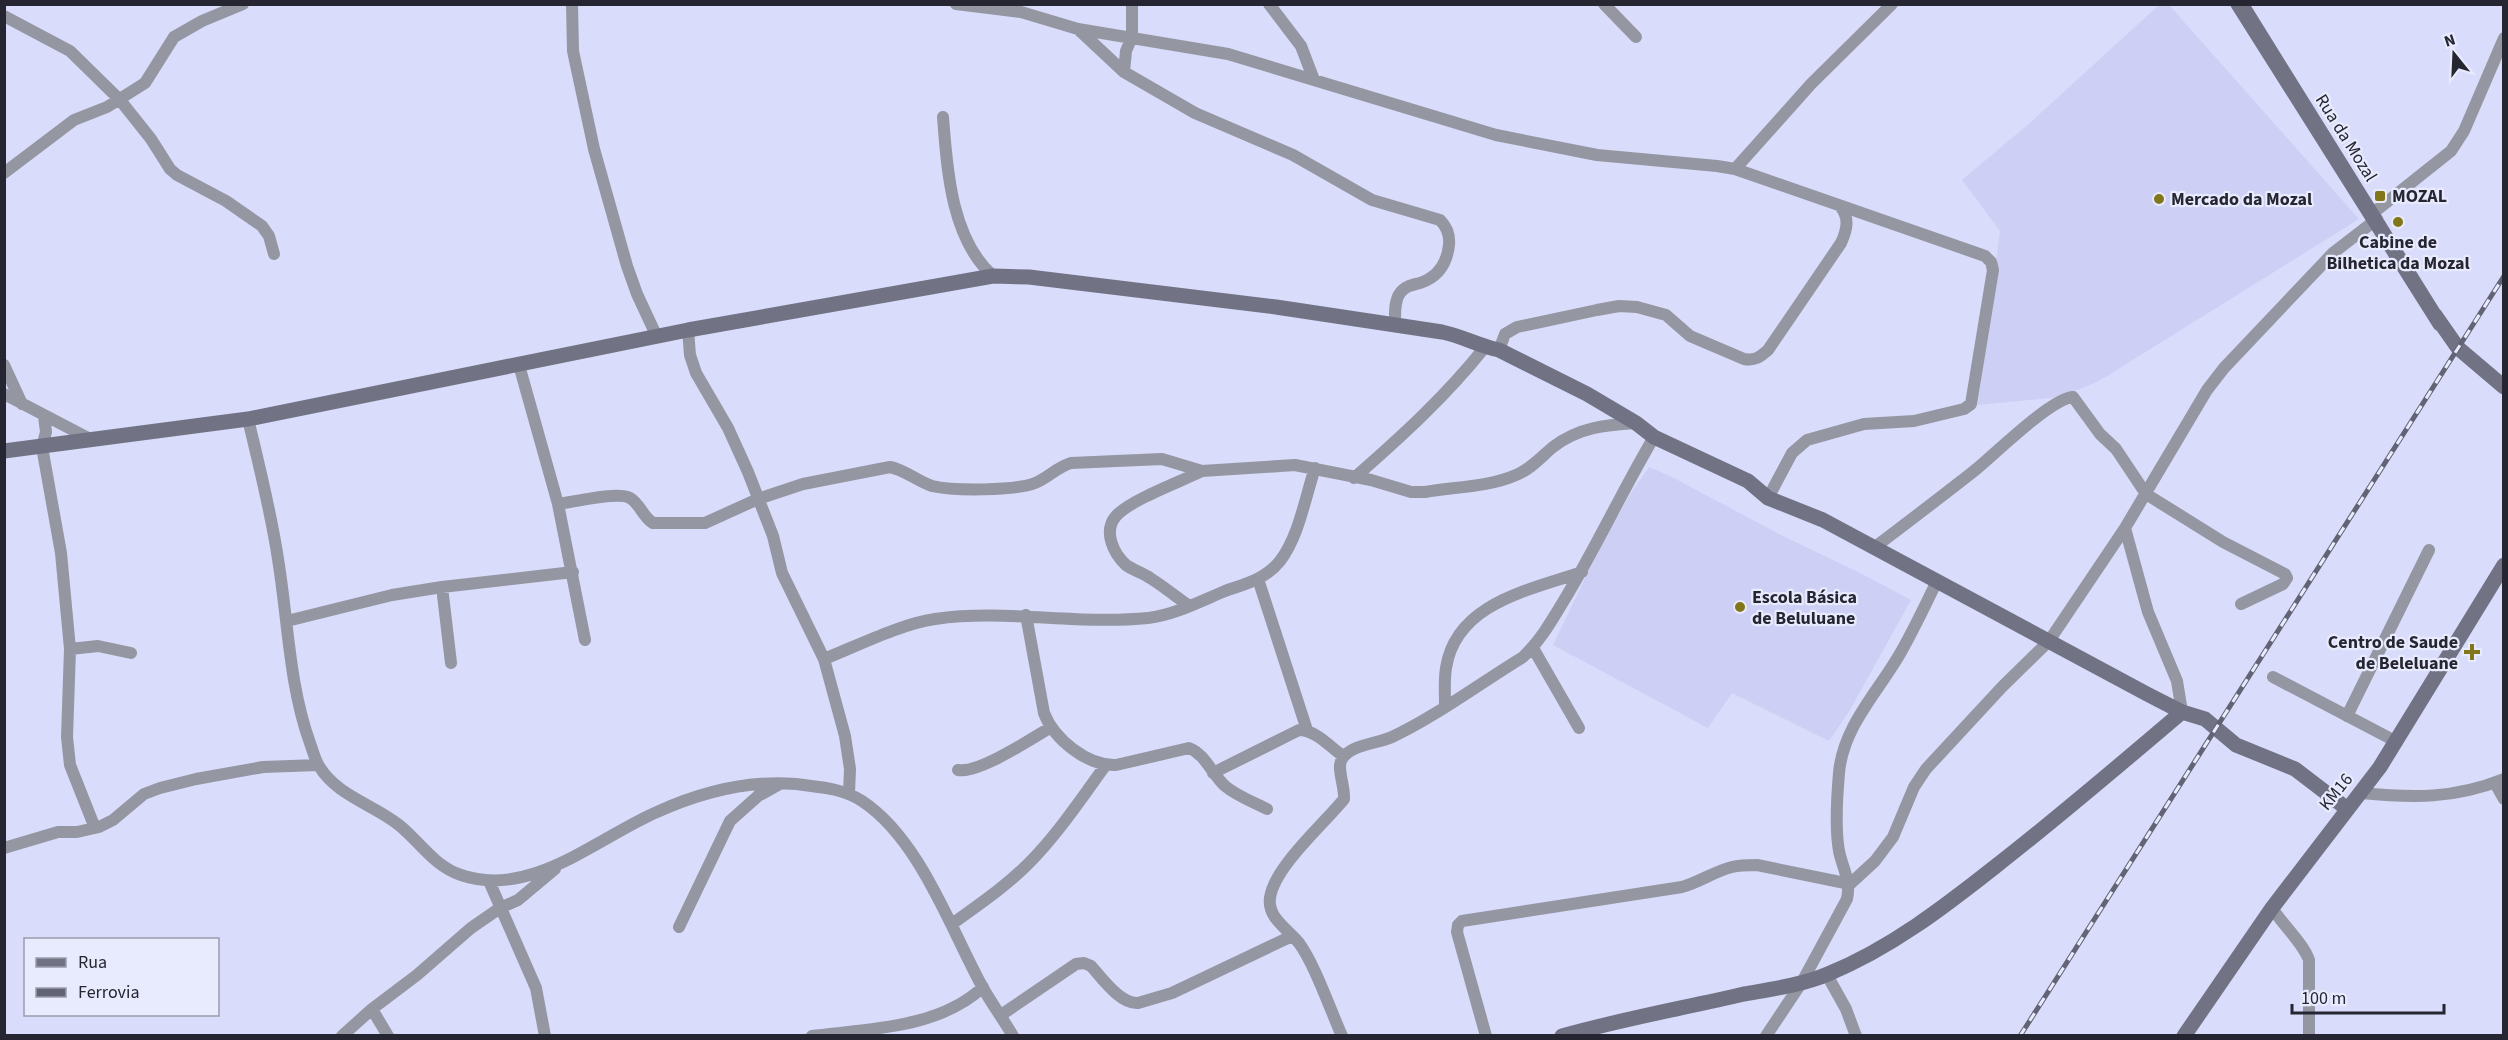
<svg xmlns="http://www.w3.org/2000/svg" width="2508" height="1040" font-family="'Source Sans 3',sans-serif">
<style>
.built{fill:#cdcff5}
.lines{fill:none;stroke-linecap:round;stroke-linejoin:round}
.street{stroke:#9496a2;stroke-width:12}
.secondary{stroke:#717385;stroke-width:15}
.rail-casing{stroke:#626475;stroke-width:5}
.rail{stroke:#e8eafd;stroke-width:3;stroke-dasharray:9;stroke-linecap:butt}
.poi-dot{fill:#817619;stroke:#e8eafd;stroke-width:2}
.labels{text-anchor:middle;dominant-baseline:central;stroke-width:4.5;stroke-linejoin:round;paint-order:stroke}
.street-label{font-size:18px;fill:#252631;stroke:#e8eafd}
.poi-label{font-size:18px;font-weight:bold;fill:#252631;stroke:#e8eafd;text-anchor:start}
</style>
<rect width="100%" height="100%" fill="#d9dcfa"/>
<path class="built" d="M2159,5h10l190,214 -260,162 -39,16 -82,8 22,-174 -38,-51 69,-58z
M1649,467l21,9 113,60 79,38 49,26 -61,110 -21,31 -97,-48 -24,35 -155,-83 36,-75 40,-74z"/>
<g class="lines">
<path class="street" d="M572,4l1,47 21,98 33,117 10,28 20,43
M956,4l65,8 57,17 150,25 268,81 101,20 120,11 18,3 250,87 6,6 2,8 -22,134 -7,5 -50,12 -50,3 -57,16 -15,13 -24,45
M1269,4l32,42 13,34
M1604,4l32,33
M4,16l66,35 50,49 31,39 19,30 7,6 49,26 36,25 7,10 5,18
M1078,29l46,43 71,41 98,42 79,45 68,20c7,7 10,15 9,25 -2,18 -11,32 -29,38 -8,2 -15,3 -20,10 -6,8 -5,22 -5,32
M1124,72l2,-21 6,-14v-33
M943,117c4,52 8,122 50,159
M1735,169l76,-85 81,-80
M4,173l70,-53 33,-13 38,-24 29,-46 28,-16 41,-17
M2373,213l78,-62 13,-20 40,-93
M688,330l2,25 6,18 32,55 20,44 25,64 9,37 42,86 21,77 5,33 -1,25
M1499,350l6,-16 12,-7 80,-17 22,-4 18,1 29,8 24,21 54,23c11,2 16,-2 24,-9l73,-107c6,-13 9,-25 -1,-37
M4,365l18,39
M519,365l39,139 27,136
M4,394l88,46
M44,416l2,16 -4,15 19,106 9,96 -3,88 3,28 25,63
M248,419c11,46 23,93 30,140 10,61 11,126 32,184 3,8 5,17 9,23 18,30 54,38 80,59 21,17 35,41 62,50 69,24 136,-37 196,-63 44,-20 91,-32 139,-28 23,3 46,4 66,17 58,38 89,129 121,187 9,16 20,31 30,48
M1354,478c47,-41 92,-82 131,-131
M558,504c15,-2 60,-13 72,-6 10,6 13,19 23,25h52l53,-24 45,-15 87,-17c15,3 27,14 42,19 21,5 83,5 103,-3 13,-5 22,-16 36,-20l91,-4 40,12 93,-6 76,15 40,12h14c29,-5 64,-5 91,-17 15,-6 25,-18 37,-28 26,-20 53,-22 83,-24
M2125,528l23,84 29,69 5,31
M1875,547c33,-25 66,-50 99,-76 20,-16 76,-72 99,-74l27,37 16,15 30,45 77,48 62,32 2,4 -4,6 -42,20
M1258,579l49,151
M442,587l9,76
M1188,605c-13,-9 -25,-19 -38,-27 -7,-5 -17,-8 -24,-13 -13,-12 -23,-34 -10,-49 14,-16 66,-35 86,-45
M1026,615l18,98c10,26 43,53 72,52l73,-17c16,6 23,26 36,38 12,10 28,16 42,23
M287,621l105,-26 50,-8 131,-15
M1533,648l46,80
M70,649l28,-3 33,7
M824,659c33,-13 76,-35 111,-40 70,-10 142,6 213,-1 26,-3 53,-17 77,-27 20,-7 41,-12 55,-30 19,-25 25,-63 35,-93
M2273,677l124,65
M1445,705c0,-12 -1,-25 1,-37 10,-65 84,-78 136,-96
M2347,716l82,-166
M958,770c21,4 72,-31 92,-42
M1213,773l86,-43c17,0 31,17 44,26
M2495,783l9,16
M2361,793c52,5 93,6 143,-14
M4,848l54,-16h19l22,-5 14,-7 31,-26 16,-6 36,-9 67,-12 55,-2
M489,881l47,107 9,48
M2272,908c11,17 31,35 37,52v76
M952,924c26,-19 53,-37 76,-60 29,-29 53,-65 77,-98
M679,927l51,-106 28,-25 20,-11
M1827,975l19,34 10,27
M372,1009l16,27
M1001,1015l75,-51 8,-1 7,3c11,12 29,38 47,37l34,-10 120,-57
M342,1036l30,-27 45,-34 54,-47 29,-20 18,-8 37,-31
M812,1036c57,-7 128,-8 171,-49
M1342,1036c-12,-27 -27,-71 -43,-93 -10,-13 -32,-25 -29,-45 4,-31 54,-74 74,-99 1,-13 -8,-32 -2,-40 9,-15 35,-15 50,-22 43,-20 90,-55 131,-80 17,-16 28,-35 40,-55 33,-54 59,-111 91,-165
M1486,1036l-29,-104 1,-7 4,-4 220,-34c18,-5 33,-16 50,-20 8,-2 17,-2 25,-2l93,19 25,-23 18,-24 21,-50 12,-18 76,-82 47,-46 76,-113 82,-138 17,-22 109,-115 44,-34
M1766,1036l36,-54 45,-83c4,-19 -4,-29 -8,-48 -4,-22 -2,-55 0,-78 4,-47 40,-82 62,-121 13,-23 24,-46 35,-69"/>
<path class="secondary" d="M2238,4l202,320 -199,-320
M2435,315l23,33 46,39
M4,451l244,-32 440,-89 305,-54 36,1 247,30 166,25c20,4 37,14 57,18l88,44 49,29 18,14 94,44 20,17 55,22 324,174 35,18 23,7 31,26 59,24 51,39
M1562,1036c60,-17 122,-28 182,-42 28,-5 58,-9 84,-20 63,-26 116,-67 168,-108 64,-50 125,-102 186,-154
M2184,1036l88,-128 108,-141 124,-202"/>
<defs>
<path id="rail" d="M2020,1036l484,-760"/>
</defs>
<use href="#rail" class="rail-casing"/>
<use href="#rail" class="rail"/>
</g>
<g class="poi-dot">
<rect x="2374" y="190" width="12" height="12" rx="3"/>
<circle cx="2159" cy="199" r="6"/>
<circle cx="2398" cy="222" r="6"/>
<circle cx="1740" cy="607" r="6"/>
<path d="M2469 643h6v6h6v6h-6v6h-6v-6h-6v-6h6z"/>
</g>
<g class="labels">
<g class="street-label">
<text transform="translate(2346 138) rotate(58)">Rua da Mozal</text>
<text transform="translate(2336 792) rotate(-51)">KM16</text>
</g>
<g class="poi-label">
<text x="2392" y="196">MOZAL</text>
<text x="2171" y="199">Mercado da Mozal</text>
<text x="2398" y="242" text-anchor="middle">Cabine de<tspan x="2398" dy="21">Bilhetica da Mozal</tspan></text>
<text x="1752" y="597">Escola Básica<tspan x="1752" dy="21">de Beluluane</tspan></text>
<text x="2458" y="642" text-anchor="end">Centro de Saude<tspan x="2458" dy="21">de Beleluane</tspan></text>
</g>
</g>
<rect width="2508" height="1040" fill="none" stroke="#252631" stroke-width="12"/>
<rect x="24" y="938" width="195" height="78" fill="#e8eafd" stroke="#9a9cab" stroke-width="1.5"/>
<rect x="36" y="958" width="30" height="9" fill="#717385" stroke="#9a9cab" stroke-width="1.5"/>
<text x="78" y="968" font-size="18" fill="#252631">Rua</text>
<rect x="36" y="988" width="30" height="9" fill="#626475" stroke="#9a9cab" stroke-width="1.5"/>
<text x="78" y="998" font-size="18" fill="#252631">Ferrovia</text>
<g transform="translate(2454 54) rotate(342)" stroke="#e8eafd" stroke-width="4.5" paint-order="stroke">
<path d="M0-4.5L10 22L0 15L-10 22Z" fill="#252631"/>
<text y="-9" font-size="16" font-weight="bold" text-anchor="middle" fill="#252631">N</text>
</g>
<path d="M2292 1004v9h152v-9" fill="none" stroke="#252631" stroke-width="3"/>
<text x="2301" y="1004" font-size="18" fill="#252631" stroke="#e8eafd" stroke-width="4.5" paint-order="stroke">100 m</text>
</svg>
